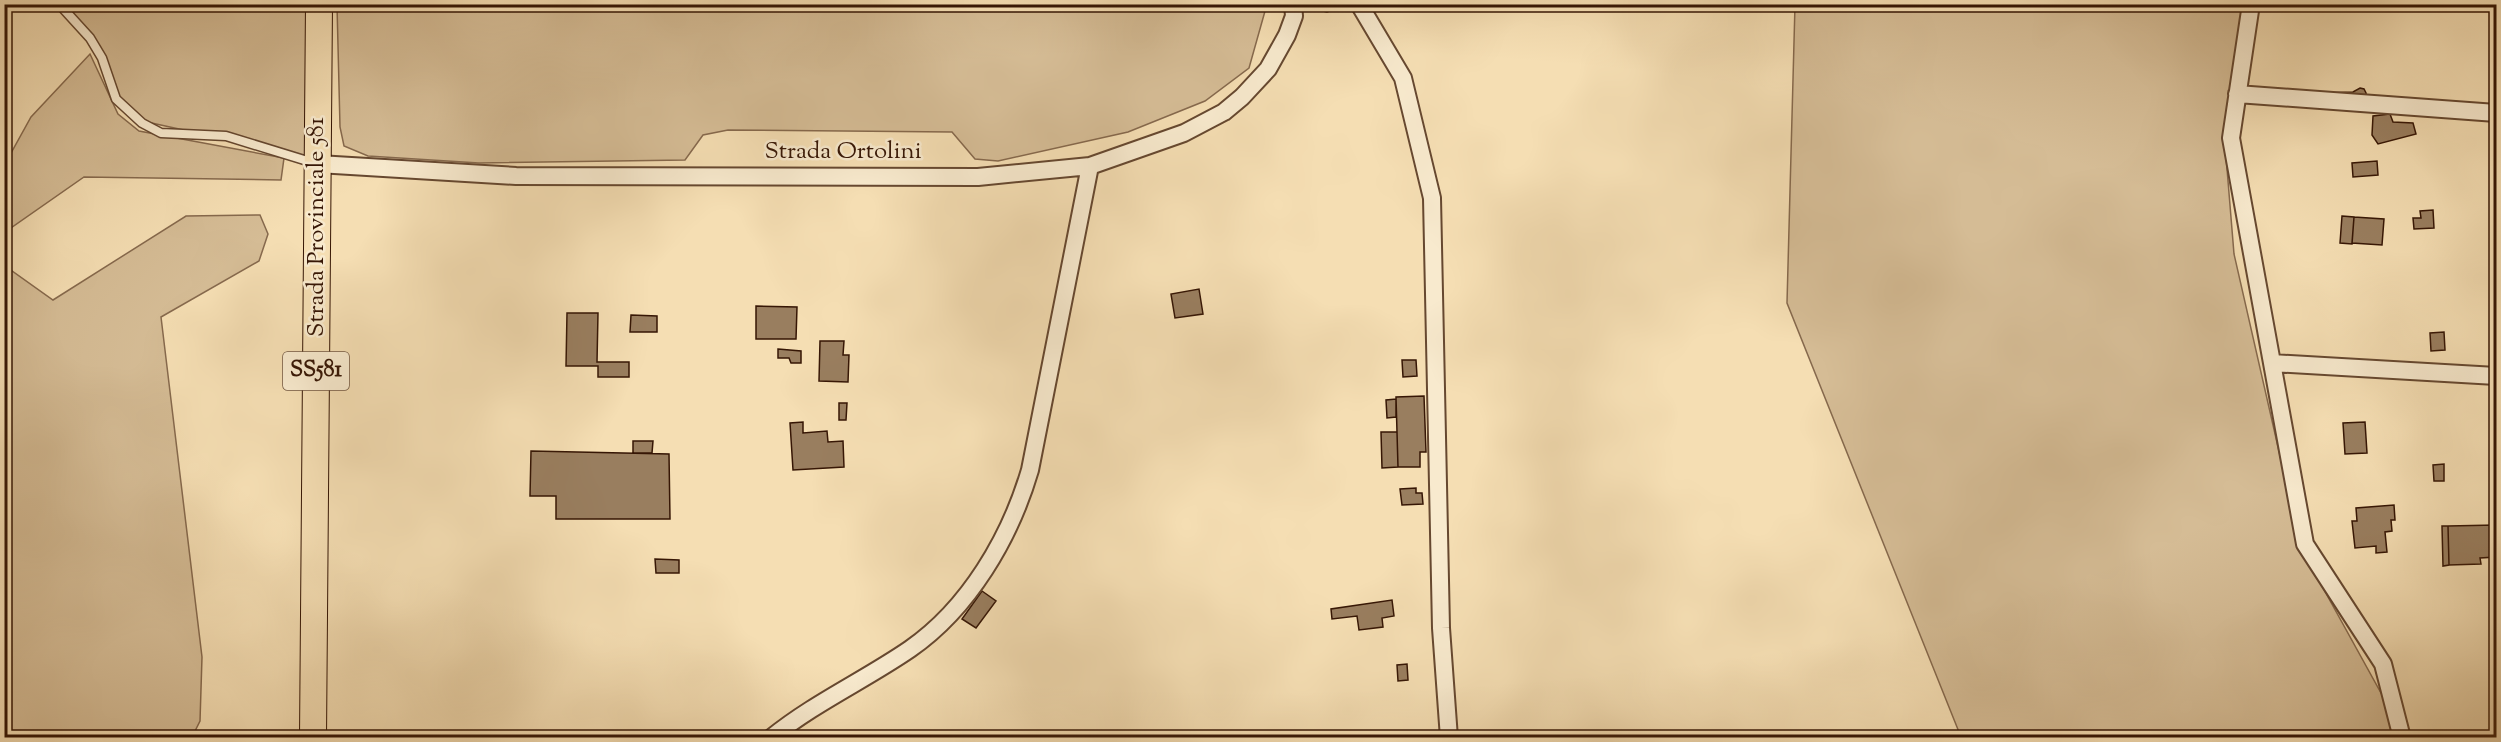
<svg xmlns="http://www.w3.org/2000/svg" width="2501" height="742" font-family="'Sorts Mill Goudy',serif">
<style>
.green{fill:#d5bc95;stroke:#86694d;stroke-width:1.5}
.building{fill:#997e5f;stroke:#361605;stroke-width:1.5}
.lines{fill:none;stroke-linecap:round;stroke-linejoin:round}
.lane-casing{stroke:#664830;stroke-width:11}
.street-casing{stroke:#664830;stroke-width:20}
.primary-casing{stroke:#361605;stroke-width:28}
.lane{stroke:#f8eace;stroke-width:8}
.street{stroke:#f8eace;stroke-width:16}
.primary{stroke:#f5deb3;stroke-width:26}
.labels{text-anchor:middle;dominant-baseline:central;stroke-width:5;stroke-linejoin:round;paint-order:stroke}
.shield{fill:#f8eace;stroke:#705641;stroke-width:1.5}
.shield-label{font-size:22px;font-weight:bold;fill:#361605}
.street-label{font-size:24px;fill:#361605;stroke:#f8eace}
</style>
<rect width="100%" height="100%" fill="#f5deb3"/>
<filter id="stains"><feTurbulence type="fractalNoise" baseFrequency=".00333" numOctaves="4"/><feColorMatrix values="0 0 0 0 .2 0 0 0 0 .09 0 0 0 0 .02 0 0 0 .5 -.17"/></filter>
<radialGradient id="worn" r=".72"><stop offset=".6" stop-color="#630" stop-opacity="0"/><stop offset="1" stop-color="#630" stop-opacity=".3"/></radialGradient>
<path class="green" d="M74,4l233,1 1,152 -161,-35 -24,-17 -51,-95z
M1267,4l-18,64 -44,33 -77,31 -130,29 -23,-2 -23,-27 -224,-2 -25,5 -18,25 -206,3 -111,-7 -24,-10 -4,-19 -3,-122z
M1795,5h451l-22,127 10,122 67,294 91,165 4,24h-435l-174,-434z
M90,54l28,60 21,17 145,27 -3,22 -197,-3 -79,55v-68l26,-47z
M260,215l8,19 -9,27 -98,56 41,340 -2,64 -8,16h-187v-471l48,34 133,-84z"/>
<path class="building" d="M1317,4h18v2l-2,4 -6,2 -4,-1z
M2360,88l4,1 2,4 1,11 -43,-11 29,-1z
M2390,114l3,8 20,1 3,11 -38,10 -6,-9 1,-19z
M2377,161l1,14 -25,2 -1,-14z
M2433,210l1,18 -20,1 -1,-11h8l-1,-7z
M2342,216l12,1 -2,27 -12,-1z
M2354,217l30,2 -2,26 -30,-2z
M1199,289l4,25 -28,4 -4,-24z
M756,306l41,1 -1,32h-40z
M567,313h31l-1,49h32v15h-31v-11h-32z
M631,315l26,1v16h-27z
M2444,332l1,18 -14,1 -1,-18z
M820,341h24l-1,14h6l-1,27 -29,-1z
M778,349l23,2v12h-10l-2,-5h-11z
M1402,360h14l1,16 -14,1z
M1424,396l2,56h-6v15h-22l-2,-70z
M1396,399v18l-9,1 -1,-18z
M839,403h8l-1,17h-7z
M803,422v11l24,-2 1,11 15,-1 1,26 -51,3 -3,-47z
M2365,422l2,31 -22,1 -2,-31z
M1381,432h16l1,35 -16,1z
M633,441h20l-1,12h-19z
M531,451l138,3 1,65h-114v-23h-26z
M2444,464v17h-10l-1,-16z
M1416,488v5h6l1,11 -21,1 -2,-16z
M2394,505l1,15h-4l1,11 -7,1 2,20 -11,1v-7l-21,2 -3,-27h5l-1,-13z
M2496,525v32l-16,1 1,6 -32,1 -1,-39z
M2442,526h6l1,39 -6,1z
M655,559l24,1v13h-23z
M2496,579v15l-5,-7z
M982,591l14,10 -20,27 -14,-9z
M1392,600l2,16 -12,2 1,9 -24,3 -2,-14 -25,3 -1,-10z
M1407,664l1,16 -10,1 -1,-16z"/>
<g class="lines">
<defs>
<path id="lane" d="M59,4l31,34 12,20 14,41 26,24 19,10 65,3 88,27"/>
<path id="street" d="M1359,4l44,74 29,120 9,430 8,110
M2251,4l-20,134 74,406 78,120 19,74
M2237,94l259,19
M318,164l198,12 462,1 112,-11 94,-33 40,-21 18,-15 26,-28 19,-34 7,-19 -1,-12
M2272,363l224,13
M771,738c43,-35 94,-58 139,-89 59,-41 100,-111 120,-179l60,-304"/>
<path id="primary" d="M313,738l6,-734"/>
</defs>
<use href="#lane" class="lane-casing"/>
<use href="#street" class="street-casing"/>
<use href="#primary" class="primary-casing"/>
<use href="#lane" class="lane"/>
<use href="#street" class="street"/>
<use href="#primary" class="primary"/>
</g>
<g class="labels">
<rect class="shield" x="283" y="352" width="66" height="38" rx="4.5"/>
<g class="shield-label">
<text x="316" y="371">SS581</text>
</g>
<g class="street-label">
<text x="843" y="152">Strada Ortolini</text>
<text transform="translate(317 227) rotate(-90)">Strada Provinciale 581</text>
</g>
</g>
<rect width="2501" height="742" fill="none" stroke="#f5deb3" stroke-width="24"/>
<rect x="6" y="6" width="2489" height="730" fill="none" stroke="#361605" stroke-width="3"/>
<rect x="12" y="12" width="2477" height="718" fill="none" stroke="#361605" stroke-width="1.5"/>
<rect width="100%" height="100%" filter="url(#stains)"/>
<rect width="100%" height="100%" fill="url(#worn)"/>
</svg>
